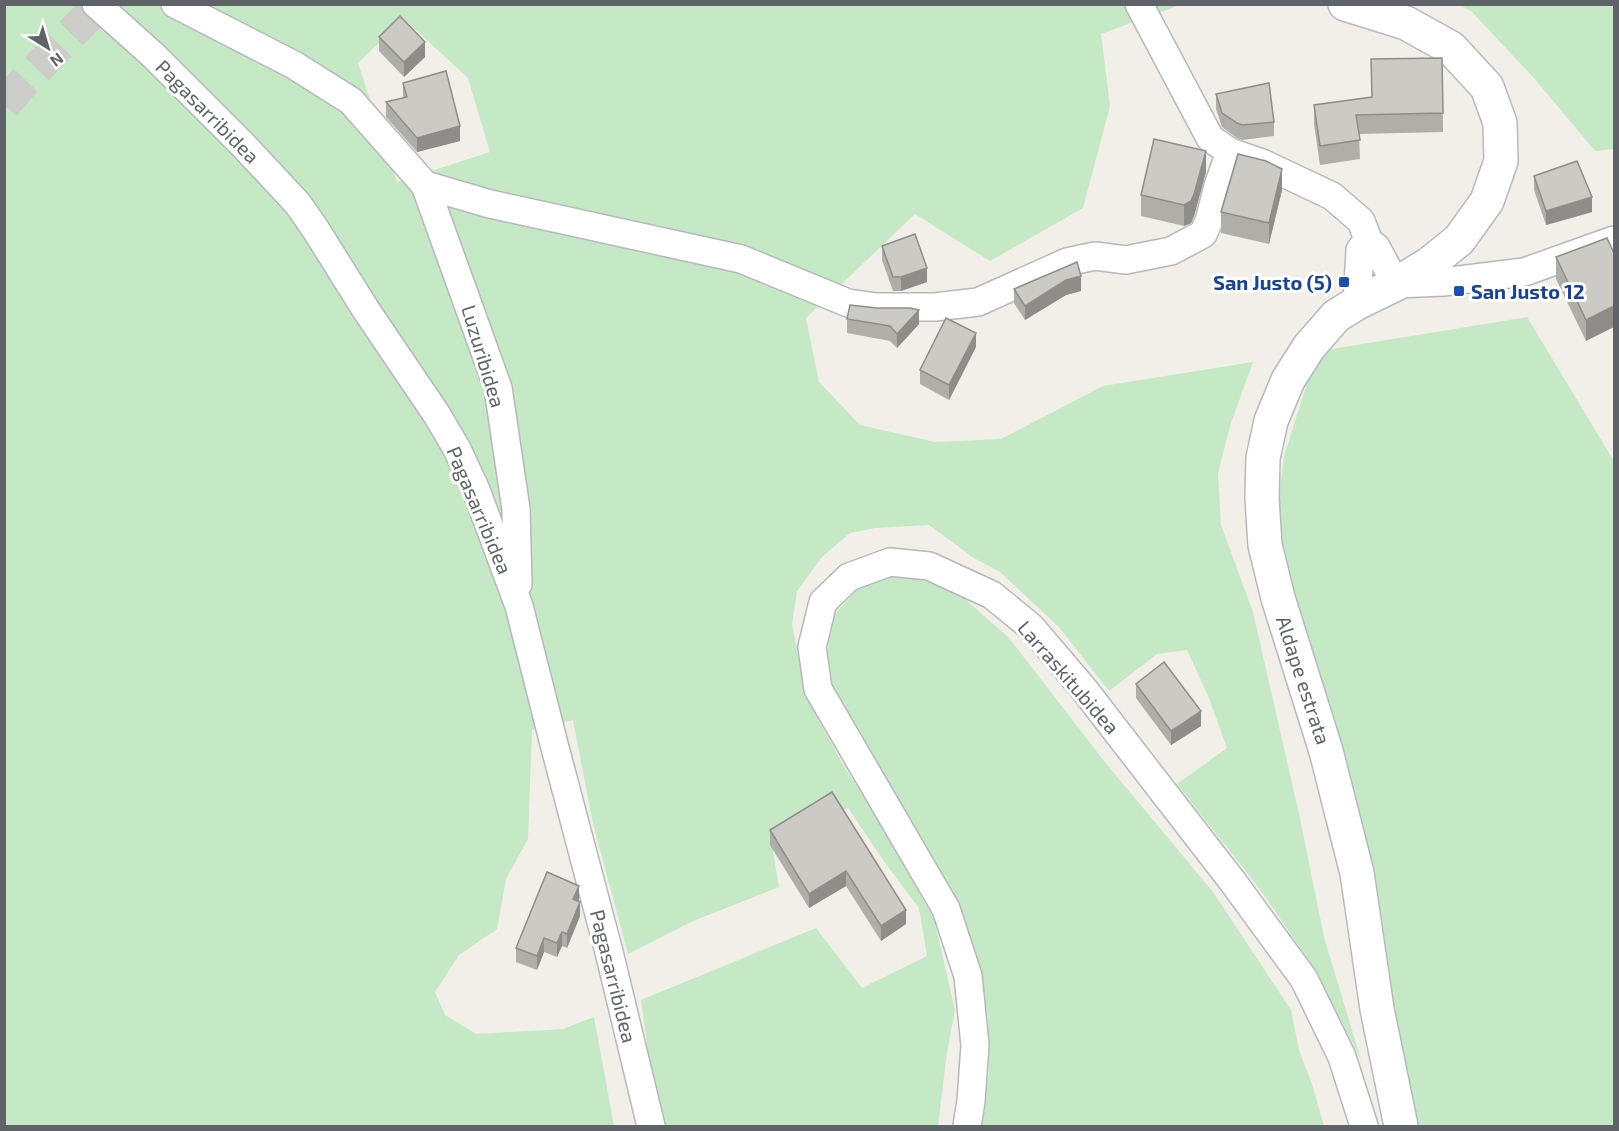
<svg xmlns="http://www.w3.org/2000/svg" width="1619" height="1131" font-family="'Exo 2',sans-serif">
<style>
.green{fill:#c5e8c5;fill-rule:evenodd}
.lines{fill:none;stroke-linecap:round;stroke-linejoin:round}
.highway-tunnel{stroke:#ccccc8;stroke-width:33;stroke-dasharray:33 16;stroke-linecap:butt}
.street-casing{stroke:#b5b8bc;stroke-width:30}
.secondary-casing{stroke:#b6babf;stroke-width:36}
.street{stroke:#fff;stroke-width:27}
.secondary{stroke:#fff;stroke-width:33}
.wall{fill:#afaea9}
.shaded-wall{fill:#8f8d8a}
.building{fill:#cccac5;stroke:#8f8d8a;stroke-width:1.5}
.transit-dot{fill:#1a4fb4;stroke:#fff;stroke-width:2}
.labels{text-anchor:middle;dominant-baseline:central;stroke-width:6;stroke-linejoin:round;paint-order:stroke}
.street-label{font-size:20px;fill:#5f6368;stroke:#fff}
.transit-label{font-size:20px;font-weight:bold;fill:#164399;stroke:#fff;text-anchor:end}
</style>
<rect width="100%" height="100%" fill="#f1efe8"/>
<path class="green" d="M4,5h1172l1,1 -76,28 9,72 -27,102 -93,53 -75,-47 -109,104 13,64 41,43 75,17 66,-3 102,-53 150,-24 -23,64 -12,47 3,52 32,87 46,202 25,123 37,123 -45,-89 -57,-83 -82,-104 50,-36 -18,-50 -22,-48 -30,4 -48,37 -50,-64 -59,-55 -26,-14 -45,-33 -54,3 -25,5 -28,24 -25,34 -5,33 8,41 17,52 25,46 32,50 60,106 21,91 -8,42 -9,74h-278l-3,-10 -16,-116 175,-72 46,60 65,-32 -8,-48 -33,-44 -38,-56 -28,7 -47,36 6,36 -86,34 -65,33 -35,-130 -20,-104 -41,10 -4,109 -22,40 -9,50 -38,26 -24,37 10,23 31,19 87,-5 31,-12 20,109h-609zM404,19l64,59 22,74 -93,30 -39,-119z
M1460,5h154v144l-19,2 -62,-74 -62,-66z
M1527,317l87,144v665h-195l-20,-79 -91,-400 -28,-108 -2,-33 6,-50 25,-79 17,-27z
M871,575l41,2 45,15 52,46 95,123 109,131 78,118 8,40 13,34 12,42h-343l8,-54 -1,-55 -17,-73 -130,-229 -16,-54 10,-47z"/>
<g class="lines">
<path class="highway-tunnel" d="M4,105l18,-21 78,-80"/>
<defs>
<path id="street" d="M96,4l57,51 90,90 55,59 18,26 50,80 71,105 20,34 19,41 43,116 35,138 55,208 42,174
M175,4l119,61 57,36 74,84 73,203 18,121 2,75
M1139,4l71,134 20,14 32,11 70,33 29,25 8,21
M425,185l65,19 251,55 107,44 29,4h58l43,-5 89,-40 28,-6 31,4 45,-9 32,-17 6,-13 9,-35 12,-34
M1357,303l3,-53 4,-5 5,-3 7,5 20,37 47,-2 81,-10 90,-32
M967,1126l4,-25 4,-56 -7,-69 -22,-67 -128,-220 -6,-42 11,-45 26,-25 41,-15 39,4 63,29 39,32 52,61 150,194 71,97 38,78 22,69"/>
<path id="secondary" d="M1345,4l61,19 45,25 36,39 13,36 1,38 -14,40 -28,39 -30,24 -33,20 -39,19 -21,13 -27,31 -21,33 -17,41 -8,37 -1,41 3,46 13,53 48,153 31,122 20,136 24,117"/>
</defs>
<use href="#street" class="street-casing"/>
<use href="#secondary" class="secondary-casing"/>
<use href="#street" class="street"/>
<use href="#secondary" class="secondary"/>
</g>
<path class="wall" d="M379,37l46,20 -21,20 -25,-26z
M1442,58l1,74 -84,2 1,25 -40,6 -6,-41v-19l58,-8z
M403,83l57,58 -43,11 -31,-35v-15l17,-4z
M1216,94l58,28v14l-32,4 -5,-2 -15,-11 -6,-18z
M1206,172l-12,44 -3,7 -7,3 -43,-10v-21z
M1534,176l58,36 -46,13 -12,-35z
M1282,190l-13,54 -48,-11v-21z
M882,246l45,36 -26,9h-8l-11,-31z
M1614,253l-28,88 -30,-62v-22z
M1014,289l67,2 -15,4 -41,25 -11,-17z
M847,319l72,5 -22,24 -7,-7 -43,-8z
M976,347l-27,53 -29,-16v-14z
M1136,684l65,42 -30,19 -35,-47z
M832,792l74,132 -25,17 -35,-55 -37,22 -39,-63v-15z
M579,900l1,16 -13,32 -5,-2 -5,11 -13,-5 -7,18 -21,-8v-14z"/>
<path class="shaded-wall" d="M425,42v15l-21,20v-15z
M460,126v15l-43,11v-14z
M1206,151v21l-12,44 -3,7 -7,3v-21z
M1282,169v21l-13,54v-21z
M1592,197v15l-46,13v-14z
M927,268v14l-26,9v-14z
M1081,276v15l-15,4 -41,25v-14l41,-26z
M1614,306v21l-28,14v-21z
M919,310v14l-22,24v-14z
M976,333v14l-27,53v-15z
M1201,711v15l-30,19v-14z
M846,871v15l-37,22v-14z
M579,886v14l-6,14v-15z
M580,902v14l-13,32v-14z
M906,910v14l-25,17v-15z
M562,932v14l-5,11v-14z
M544,938v14l-7,18v-14z"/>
<path class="building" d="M400,16l25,26 -21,20 -25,-25z
M1442,58l1,55 -87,2 4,25 -40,6 -6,-41 58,-8 -1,-38z
M446,71l14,55 -43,12 -31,-36 21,-5 -4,-14z
M1269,83l5,39 -32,3 -5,-2 -15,-10 -6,-19z
M1154,139l52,12 -12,43 -3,7 -7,4 -43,-10z
M1238,154l28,7 16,8 -13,54 -48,-11z
M1577,161l15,36 -46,14 -12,-35z
M915,234l12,34 -26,9h-8l-11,-31z
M1607,238l7,15v53l-28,14 -30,-63z
M1077,262l4,14 -15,4 -41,26 -11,-17z
M850,305l27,3h33l9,2 -22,24 -7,-8 -43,-7z
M946,318l30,15 -27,52 -29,-15z
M1164,662l37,49 -30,20 -35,-47z
M832,792l74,118 -25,16 -35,-55 -37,23 -39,-64z
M547,872l32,14 -6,13 7,3 -13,32 -5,-2 -5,11 -13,-5 -7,18 -21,-8z"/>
<g class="transit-dot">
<rect x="1338" y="276" width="12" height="12" rx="3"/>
<rect x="1453" y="285" width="12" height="12" rx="3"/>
</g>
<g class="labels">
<g class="street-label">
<text transform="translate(208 111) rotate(45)">Pagasarribidea</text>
<text transform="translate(484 356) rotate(73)">Luzuribidea</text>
<text transform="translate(480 510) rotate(67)">Pagasarribidea</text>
<text transform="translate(1069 677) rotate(49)">Larraskitubidea</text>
<text transform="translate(1304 680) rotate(72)">Aldape estrata</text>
<text transform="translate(614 976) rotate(76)">Pagasarribidea</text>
</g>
<g class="transit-label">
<text x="1332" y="282">San Justo (5)</text>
<text x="1471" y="291" text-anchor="start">San Justo 12</text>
</g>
</g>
<rect width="1619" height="1131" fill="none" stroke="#5f6368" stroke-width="12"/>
<g transform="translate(48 48) rotate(143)" stroke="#ffffff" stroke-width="4.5" paint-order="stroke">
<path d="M0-4.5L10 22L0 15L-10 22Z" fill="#5f6368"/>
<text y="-9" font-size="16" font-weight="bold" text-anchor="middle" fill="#5f6368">N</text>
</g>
</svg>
